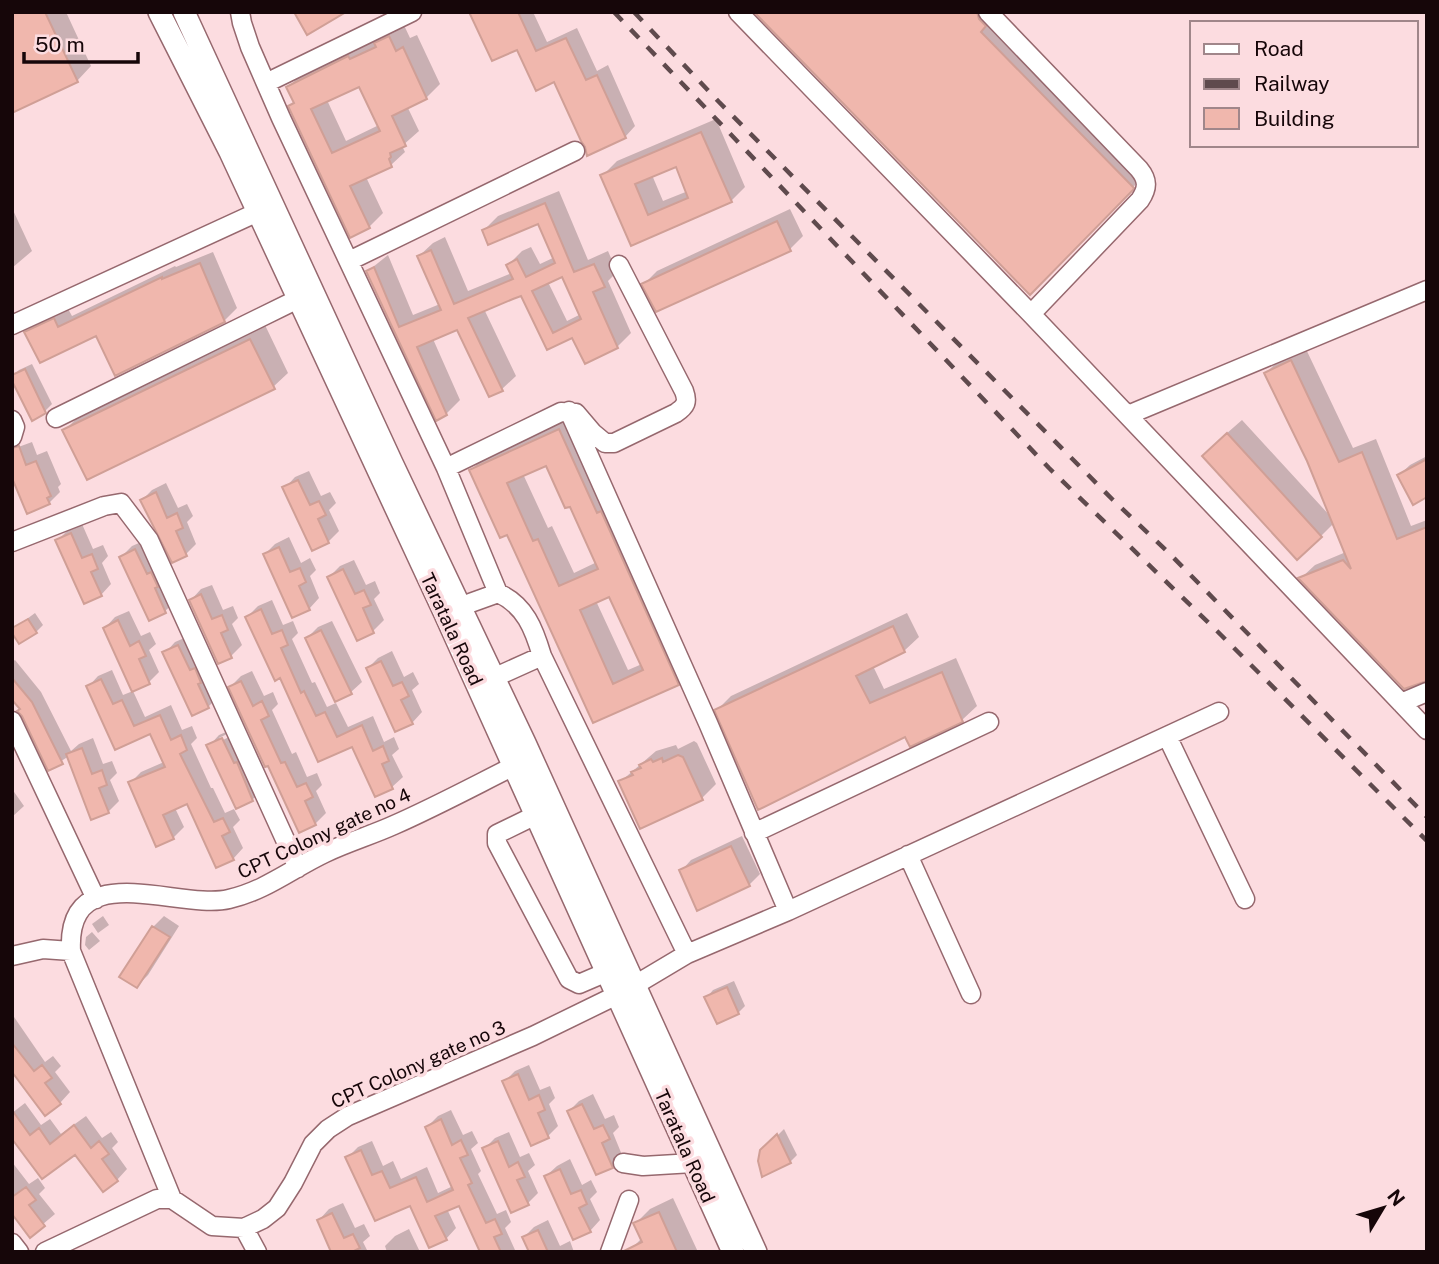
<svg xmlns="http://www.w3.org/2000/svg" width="1439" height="1264" font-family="'Public Sans',sans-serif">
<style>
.shadow{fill:#0003;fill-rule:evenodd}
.building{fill:#f0b7ad;stroke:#d09f96;stroke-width:2;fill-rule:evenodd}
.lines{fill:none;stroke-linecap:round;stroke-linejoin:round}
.minor-casing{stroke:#96686e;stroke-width:21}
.major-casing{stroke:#96686e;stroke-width:24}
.minor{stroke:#fff;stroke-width:18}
.major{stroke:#fff;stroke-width:21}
.rail{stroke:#5f4a4d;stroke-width:4.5;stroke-dasharray:12 12;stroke-linecap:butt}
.labels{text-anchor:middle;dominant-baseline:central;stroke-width:7;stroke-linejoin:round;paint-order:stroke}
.street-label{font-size:19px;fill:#160609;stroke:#fcdce0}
</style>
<rect width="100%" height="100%" fill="#fcdce0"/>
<path class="shadow" d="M12,12h54l25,54 -14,15z
M471,12h62l14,30 30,-14 20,43 11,-6 27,61 -10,11 -107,-90z
M756,12h241l148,162 -38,42z
M403,23l7,15 7,-3 23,49 -14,14 -19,8 12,25 -17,15 3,6 -14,13 -25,12 17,36 -14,14 -79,-121 5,-4 -7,-15 14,-13 60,-31 2,3 17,-7 9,-9zM360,85l19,40 -33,16 -19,-41z
M716,119l29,68 -14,14 -99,43 -30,-68 15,-15zM677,165l11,26 -25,10 -11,-26z
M559,191l29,69 20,-9 9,21 -9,9 23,52 -14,14 -44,-11 -25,12 -26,-54 -38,15 32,67 -14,13 -12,5 -32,-66 -25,11 27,61 -14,14 -78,-143 20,-16 25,60 27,-11 -21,-48 14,-13 12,-6 23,54 44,-18 -4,-8 14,-14 9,-4 9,17 15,-7 -16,-35 -55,8 14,-14zM563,275l18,39 -14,7 -19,-39z
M12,208l20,43 -20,17z
M790,209l13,27 -13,13 -146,35 13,-13z
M213,252l24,56 -13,13 -127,13 -71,-2 13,-13 28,-12 5,9 103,-50 1,1z
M265,325l23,48 -15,14 -209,44 15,-15z
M1305,347l48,101 23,-9 35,87 16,-6v160l-126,-102 14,-13 31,-13 -12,-29 -13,13 -103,-95 24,-21 90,98 -23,-58 -43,-87 14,-14z
M32,364l20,40 -7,7 -33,-34 7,-7z
M573,416l119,253 -14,15 -84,37 -86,-189 -37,-62 14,-14zM547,463l24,41 26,58 -23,11 -22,-47 -4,2 -25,-54zM610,594l32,70 -14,6 -32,-69z
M32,442l5,13 10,-4 14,33 -3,3 2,5 -11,11 -36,-54z
M1427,456v39l-28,-20 11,-10z
M309,471l12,25 9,-4 6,11 -7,7 10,21 -11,11 -43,-54 10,-11z
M166,483l12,25 9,-4 6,12 -6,6 9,22 -10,10 -44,-54 10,-10z
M82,524l11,25 10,-4 5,11 -6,7 9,21 -10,11 -44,-54 11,-11z
M289,537l12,26 9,-5 6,12 -6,6 9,22 -10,11 -44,-55 10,-10z
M146,540l30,61 -11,10 -15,8 -29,-62 11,-11z
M354,560l12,25 9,-4 5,12 -6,6 10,21 -11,11 -15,7 -29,-61 11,-11z
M212,585l11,25 10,-4 5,12 -6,6 10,21 -11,11 -40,-56 10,-11z
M272,600l11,25 10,-4 5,12 -6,6 20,44 3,-1 12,25 9,-4 12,24 25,-11 11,26 10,-5 5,12 -7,6 11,22 -11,10 -39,-43 -34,16 -39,-84 -33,-59 11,-11z
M129,611l12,25 9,-4 6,12 -7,6 10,22 -10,10 -44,-54 10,-11z
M35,613l8,12 -7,7 -24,-2z
M907,613l12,24 -15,14 -31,15 11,23 72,-31 21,48 -15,14 -51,24 -5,-10 -189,-24 14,-14z
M332,621l30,61 -11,10 -15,7 -29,-61 11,-11z
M189,636l30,60 -11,11 -43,-54 10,-11z
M392,651l12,26 9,-5 6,12 -7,6 10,22 -10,11 -44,-55 10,-10z
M15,660l26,32 30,59 8,-7 14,-6 10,26 9,-3 5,12 -7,7 9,21 -11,11 -39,-56 -20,13 -27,-60 -10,-12v-35z
M112,670l11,25 10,-4 12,26 26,-12 11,25 10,-4 5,12 -6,6 20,44h2l12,25 9,-4 6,11 -7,7 10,21 -10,11 -45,-57 -13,6 9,19 -11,11 -43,-55 11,-11 23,-10 -13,-30 -35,16 -28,-61 10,-11z
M252,671l12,25 9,-4 5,12 -6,6 20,44 4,-2 11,25 10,-4 5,12 -6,6 10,22 -11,11 -85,-137 11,-11z
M233,729l30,60 -11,11 -43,-54 10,-11zM229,733l2,3 -12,6v-4z
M694,741l3,2 19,41 -14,14 -82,-16 36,-31 20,-6 2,4z
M12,789l12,17 -12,11z
M742,836l18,38 -11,11 -68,-14 10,-11z
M103,916l6,9 -11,8 -6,-9z
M164,916l15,10 -31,49 -11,11 16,-59z
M92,932l8,9 -11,9 -4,-5 1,-8z
M734,981l11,25 -7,7 -21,9 -10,-25 6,-7z
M12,1014l33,48 8,-6 8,10 -6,6 15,20 -10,11 -48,-34z
M529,1065l11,25 10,-4 5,12 -6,6 9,22 -10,10 -44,-54 11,-11z
M593,1094l12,25 9,-4 5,12 -6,6 9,22 -10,11 -43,-55 10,-10z
M25,1103l16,22 9,-6 11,15 25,-18 16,22 9,-6 7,10 -6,6 15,21 -10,11 -42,-28 -33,25 -30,-64z
M451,1110l12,25 9,-4 6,12 -7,6 10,22 -3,3 19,40 9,-4 5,12 -6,6 10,22 -3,2h-31l-21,-49 -13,6 9,19 -10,11 -35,-36 -64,-45 11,-11 14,-6 11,25 10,-5 8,18 26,-12 11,26 15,-7 -26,-59 11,-11z
M784,1129l13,26 -7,7 -28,-11z
M509,1132l11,25 9,-4 6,12 -7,6 10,22 -10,10 -44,-54 11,-11z
M570,1159l12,26 9,-5 6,12 -7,7 10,21 -10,11 -44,-55 11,-10z
M12,1162l17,22 9,-6 7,10 -6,6 16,20 -25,21 -18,-24z
M673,1198l25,54h-63l-2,-5 9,-9 -7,-14 15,-15z
M343,1203l12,25 9,-4 6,12 -7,6 5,10h-35l-14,-32 10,-11z
M548,1220l12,26 10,-5 4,11h-43l-7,-15 10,-10z
M409,1229l11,23h-33l-2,-6 10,-10z"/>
<path class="building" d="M12,12h33l33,70 -66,31z
M294,12h52l-39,23z
M469,12h49l18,39 30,-13 20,42 11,-5 29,63 -39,18 -2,-9 -4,-6 -27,-59 -18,9 -19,-41 -25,11z
M754,12h223l2,7 7,7 -5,6 153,156 -1,2 -103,105z
M389,36l7,15 7,-4 24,52 -35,17 14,30 -16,7 1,4 -2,2 3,8 -42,19 20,42 -20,10 -62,-132 6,-3 -8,-16 62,-31 2,3 26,-12 -2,-4zM359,87l21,44 -48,22 -21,-44z
M701,132l31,70 -101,44 -31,-71zM676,167l12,31 -40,17 -13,-31z
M545,203l29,69 20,-8 11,23 -12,5 25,56 -33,16 -13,-26 -25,12 -26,-54 -8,3 -45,19 35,73 -14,6 -32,-67 -40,17 30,68 -11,6 -70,-150 8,-4 25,60 42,-17 -24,-54 14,-6 23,54 59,-25 -7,-14 11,-6 9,18 29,-14 -17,-39 -50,21 -6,-15zM562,277l19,42 -28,14 -21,-42z
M777,221l14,30 -135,61 -15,-28z
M200,263l25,59 -110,54 -19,-40 -56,27 -16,-31 30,-14 4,9 104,-50v2z
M250,339l25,50 -188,91 -25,-50z
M1291,360l48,102 23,-10 35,87 30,-12v154l-23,8 -106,-111 45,-18 8,9 -44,-108 -43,-88z
M25,369l21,44 -14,8 -20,-40v-6z
M559,429l38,84 4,-2 78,174 -86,38 -86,-188 -7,3 -31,-68zM546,466l19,42 5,-1 28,62 -39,17 -21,-47 -5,2 -26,-58zM609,597l34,73 -30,14 -33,-74z
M1227,433l95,104 -25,23 -95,-104z
M19,446l7,19 10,-4 15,35 -4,2 3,6 -23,10 -15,-36v-30z
M1427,459v38l-14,8 -16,-30z
M298,480l12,25 9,-4 7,14 -8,4 11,24 -17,8 -30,-64z
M156,492l11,26 10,-5 6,15 -7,3 11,25 -15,7 -32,-63z
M71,533l11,25 10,-4 6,15 -7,3 11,24 -18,8 -29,-64z
M279,547l11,25 10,-4 6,14 -7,4 11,24 -18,8 -29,-64z
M135,549l12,25 4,-2 7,15 -3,1 11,25 -17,8 -30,-64z
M343,569l12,25 9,-4 7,15 -8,3 11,25 -17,8 -30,-64z
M201,594l11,25 10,-4 6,15 -7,3 11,25 -14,6 -29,-64z
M261,609l11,25 10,-4 6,15 -7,3 20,45 3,-2 12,25 9,-4 12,25 25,-12 11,26 10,-5 6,15 -7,3 11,25 -18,8 -23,-50 -34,15 -38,-84 -5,3 -30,-64z
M28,619l9,14 -18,11 -7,-11v-5z
M118,620l12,26 9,-5 7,15 -7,3 11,25 -18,8 -29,-64z
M893,626l12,26 -49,24 14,27 72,-31 21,50 -53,25 -5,-10 -147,73 -44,-100z
M321,630l31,64 -17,8 -30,-64z
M178,645l12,25 5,-2 6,15 -3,1 11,24 -17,8 -30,-64z
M381,661l12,25 9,-4 7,14 -8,4 12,24 -18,8 -29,-64z
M12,678l20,24 31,62 -15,7 -26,-55 -5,-5 3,-2 -8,-9z
M101,679l12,25 9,-4 12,26 26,-11 11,25 10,-5 6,15 -7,4 34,68 9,-4 7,14 -8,4 12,24 -18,8 -29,-64 -24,11 11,24 -18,8 -28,-65 37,-15 -15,-33 -35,16 -29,-64z
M241,681l12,25 9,-5 7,15 -8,4 20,43 4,-1 12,25 9,-4 7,14 -8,4 11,24 -17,8 -31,-67 -3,1 -37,-80z
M222,738l12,25 3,-1 16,39 -17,8 -30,-64z
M82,748l10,26 10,-4 5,15 -8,3 10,25 -18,7 -25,-66z
M678,755l5,2 20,43 -63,29 -22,-48 15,-6 -2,-3 10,-4 -2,-3 12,-6 2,3 9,-4 1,4z
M731,846l19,40 -53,25 -18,-41z
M152,926l18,11 -33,51 -18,-11z
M727,987l12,27 -22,10 -13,-27z
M12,1043l22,28 8,-6 10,13 -7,5 16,21 -16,12 -33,-44z
M518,1074l11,26 10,-5 6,15 -7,3 11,25 -18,8 -29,-65z
M582,1104l12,25 9,-4 7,14 -8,4 11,25 -17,7 -29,-64z
M12,1110l18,25 9,-7 11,16 24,-19 17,23 8,-7 10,13 -7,5 16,22 -15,11 -28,-37 -33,24 -30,-40z
M441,1119l11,26 9,-5 7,15 -8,3 12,25 -4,2 18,38 9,-4 7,15 -8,3 7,15h-21l-21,-46 -24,10 12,24 -18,8 -19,-42 -35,15 -30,-64 16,-7 11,25 10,-4 8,17 26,-11 11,25 26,-12 -28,-63z
M777,1134l14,29 -29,14 -4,-16 2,-11z
M498,1141l11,26 9,-5 7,15 -8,3 12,25 -18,8 -29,-65z
M560,1169l11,25 10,-4 6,14 -8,4 12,24 -18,8 -29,-64z
M26,1187l10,13 -7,5 16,21 -15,12 -18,-24v-17z
M659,1212l18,40h-55l20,-10 -9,-19z
M332,1213l12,25 9,-4 7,14 -8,4h-21l-14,-32z
M538,1230l10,22h-19l-7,-15z"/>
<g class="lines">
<defs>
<path id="minor" d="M240,12l2,11 8,24 31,71 165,350 52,125c27,12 36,36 44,63l145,298
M738,12l293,302 396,416
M988,12l151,157c9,11 9,19 1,31l-109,114
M266,83l146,-71
M349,261l226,-110
M12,325l246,-113
M569,411l139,312 80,188
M1128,415l299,-125
M56,418l242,-119
M12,420l3,7 -3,10
M446,468l115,-56 15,1 17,20 12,10h9l62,-30c10,-7 12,-11 8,-22l-65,-126
M12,542l92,-36 17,-3 28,37 149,328
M448,611l50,-18
M482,683l60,-27
M1401,703l26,-11
M12,721l84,178
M1167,736l78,163
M536,815l-39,19v9l72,136 10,5 28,-12
M754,833l235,-111
M908,855l63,139
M12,956l31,-7 28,2
M635,985l52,-31 101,-43 431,-199
M623,1163l20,3 50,-3
M172,1199l-101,-248c-5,-97 108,-40 158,-52 36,-8 64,-31 96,-46 23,-11 47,-18 69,-28 41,-18 80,-39 120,-59
M244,1228l13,24
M12,1243l7,9
M45,1252l112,-53h15l40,27 32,2 19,-9 14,-11 16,-25 20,-39 15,-15 20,-13 185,-80 84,-41
M610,1252l19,-52"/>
<path id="major" d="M159,12l71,140 214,460 289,640
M184,12l208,451 133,280 231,509"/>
</defs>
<use href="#minor" class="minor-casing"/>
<use href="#major" class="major-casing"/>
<use href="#minor" class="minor"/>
<use href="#major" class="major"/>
<path class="rail" d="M614,12l435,456 168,163 210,210
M634,12l85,90 394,398 56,53 258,264"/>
</g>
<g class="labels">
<g class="street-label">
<text transform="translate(452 629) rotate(65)">Taratala Road</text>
<text transform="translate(324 833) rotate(-25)">CPT Colony gate no 4</text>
<text transform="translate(418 1064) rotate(-24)">CPT Colony gate no 3</text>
<text transform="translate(685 1146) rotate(66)">Taratala Road</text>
</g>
</g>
<rect width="1439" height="1264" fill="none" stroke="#160609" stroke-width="28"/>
<rect x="1190" y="21" width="228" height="126" fill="#fcdce0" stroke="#a0868a" stroke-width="2"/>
<rect x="1204" y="44" width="35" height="10" fill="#ffffff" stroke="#a0868a" stroke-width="2"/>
<text x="1254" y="56" font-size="21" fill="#160609">Road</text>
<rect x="1204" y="79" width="35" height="10" fill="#5f4a4d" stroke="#a0868a" stroke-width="2"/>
<text x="1254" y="91" font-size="21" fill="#160609">Railway</text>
<rect x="1204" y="108" width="35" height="21" fill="#f0b7ad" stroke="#a0868a" stroke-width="2"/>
<text x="1254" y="126" font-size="21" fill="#160609">Building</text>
<g transform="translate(1383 1208) rotate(52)" stroke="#fcdce0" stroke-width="5" paint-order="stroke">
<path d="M0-5L12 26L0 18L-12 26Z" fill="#160609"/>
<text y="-10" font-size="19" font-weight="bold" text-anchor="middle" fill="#160609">N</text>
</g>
<path d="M24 52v10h114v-10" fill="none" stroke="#160609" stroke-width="3.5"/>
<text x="35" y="52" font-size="21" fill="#160609" stroke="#fcdce0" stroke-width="5" paint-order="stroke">50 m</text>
</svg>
